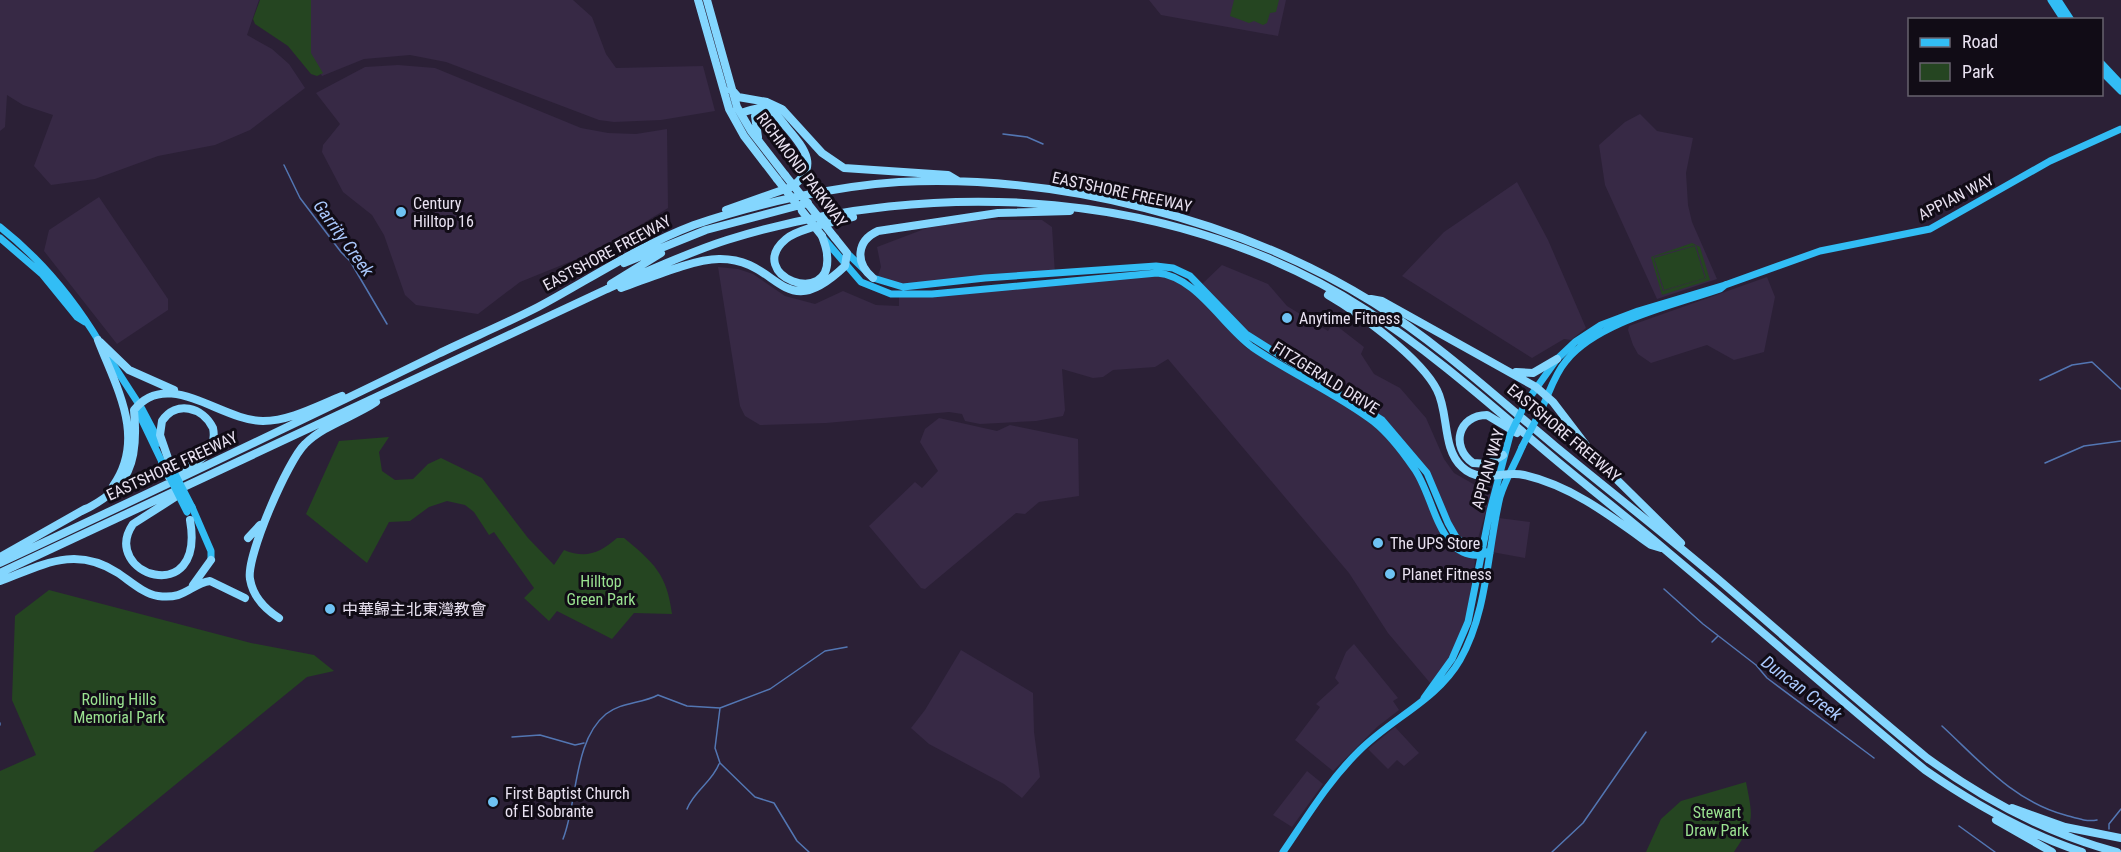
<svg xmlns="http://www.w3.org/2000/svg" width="2121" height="852" font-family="'Roboto Condensed','Noto Sans SC',sans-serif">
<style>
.built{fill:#372945}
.green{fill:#254521;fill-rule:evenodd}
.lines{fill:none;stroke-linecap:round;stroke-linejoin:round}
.stream{stroke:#5376b3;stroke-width:1.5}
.major{stroke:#32bdf5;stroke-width:7}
.highway{stroke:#84d6fe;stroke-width:8}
.major-bridge{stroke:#32bdf5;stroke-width:7}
.highway-bridge{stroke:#84d6fe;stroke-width:8}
.poi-dot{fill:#6ec2f3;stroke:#110c16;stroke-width:2}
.labels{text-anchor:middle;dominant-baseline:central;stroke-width:6;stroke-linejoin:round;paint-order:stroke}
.street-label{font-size:16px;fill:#e9e2f1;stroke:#110c16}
.poi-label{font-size:16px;fill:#e9e2f1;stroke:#110c16;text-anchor:start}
.park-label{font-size:16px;fill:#9ae290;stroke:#110c16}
.water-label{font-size:18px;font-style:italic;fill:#aac8fc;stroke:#110c16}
</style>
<rect width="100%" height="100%" fill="#2b2036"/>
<path class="built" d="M0,0h259l-12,35 25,14 17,15 16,24 -55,42 -35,15 -57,11 -63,23 -44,6 -17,-19 19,-51 -30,-10 -16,-10 -2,32 -5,4z
M311,0h262l19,17 14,37 10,14 87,-2 12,45 -54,9 -47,2 -15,-2 -153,-58 -36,-7 -46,4 -42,17 -12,-22z
M1149,0h137l-8,36 -117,-21z
M398,65l37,3 146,60 27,5 28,1 31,-5 1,79 -69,42 -79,32 -42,32 -62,-9 -11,-10 -21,-60 -12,-20 -29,-23 -21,-40 1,-7 17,-21 -24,-31 49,-26z
M1640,114l17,17 36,7 -7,35 2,32 4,17 25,57 -60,20 -52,-114 -6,-40 26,-23z
M1517,182l31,58 38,88 -15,12 -7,-1 -32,19 -130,-82 42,-44z
M99,197l69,102v11l-51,34 -73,-93 5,-21z
M974,220h68l10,7 3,47 -145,11 -18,-2 -15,-5 4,-11 -4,-20 50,-19z
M1222,265l46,19 19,22 41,25 5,-8 31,24 -3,7 13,20 26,14 26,30 18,41 10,14 37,21 -15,51 -10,-1 -12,-11 -27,-62 -29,-35 -141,-96 -56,-55z
M718,267l20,2 15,5 32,22 30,8 28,-13 33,14 23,1v-9l260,-22 27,8 59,64 119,70 15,12 32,37 29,67 8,11 24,12 3,5 -9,59 -18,41 -17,23 -43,-51 -39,-60 -181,-214 -13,8 -42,3 -10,7 -10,1 -31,-9 3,41 -2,6 -27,5 -56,3 -15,-3 -3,-7 -13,-2 -123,11 -66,2 -15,-9 -5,-10z
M1767,277l8,20 -11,55 -30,8 -27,-15 -56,18 -13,-9 -5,-9 -5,-15 1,-4z
M939,418l58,13 13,-6 68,14 1,57 -40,6 -14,12 -9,-1 -91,76 -4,-1 -52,-62 46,-44 7,6 16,-17 -18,-29 5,-13z
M1499,518l31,4 -5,36 -33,-6z
M1354,644l44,54 -5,3 6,9 -22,17 -44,44 -38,-31 25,-33 -4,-3 23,-21 -4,-5 11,-26z
M961,650l72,43 1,39 6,45 -18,21 -18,-14 -75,-40 -18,-16 14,-18z
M1395,727l24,26 -15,13 -7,-6 -9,9 -20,-20z
M1307,771l16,13 -31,43 -19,-12z"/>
<path class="green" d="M260,0h51v53l12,20 -6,3 -6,-2 -23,-28 -33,-22 -2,-5z
M1234,0h45l-3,12 -6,1 -3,10 -4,2 -9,-4 -5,2 -19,-7z
M1692,243l8,4 10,33 -48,15 -11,-38zM1696,245l10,33 -43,13 -10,-34z
M1695,246l10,32 -41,12 -10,-32z
M389,437l-10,15 3,19 13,9 18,-1 15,-15 13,-6 41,20 46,60 26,27 10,-15c22,9 36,3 53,-12h7c30,25 43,36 48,76l-38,-1 -22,26 -55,-28 -8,10 -25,-23 10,-10 -40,-56 -5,3 -15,-23 -9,-7 -18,-4 -18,6 -19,14 -21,1 -22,41 -61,-49 33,-73z
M49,590l202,53 63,12 20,16 -27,6 -214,175h-93v-81l36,-16 -24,-55 3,-84z
M1746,782c7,36 9,39 -12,70h-88l15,-33 20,-18z"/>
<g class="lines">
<path class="stream" d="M1003,134l24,3 16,7
M284,165l16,33 41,54 9,9 37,63
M2040,380l32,-15 20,-3 29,27
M2045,463l39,-17 37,-5
M1664,589l39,35 53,41 11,13 107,80
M1712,642l6,-6
M720,708l-5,40 5,15 35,34 19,6 23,38 12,11
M0,723v2
M1942,726c38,35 71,75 123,89 11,3 21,7 32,5
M512,737l28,-2 35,10 9,-2
M687,809c7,-18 25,-27 32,-45
M1959,826l36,26
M2109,829v-5l12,-15
M563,839c15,-38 10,-98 43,-125 15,-12 35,-10 52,-19l29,11 33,2 50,-19 55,-38 22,-4
M1552,852l31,-29 63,-91"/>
<path class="major" d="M2051,0l13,20
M2058,0l13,20
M2102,64l19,20
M2102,72l19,19
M0,227c42,33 73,71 100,116
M0,238l42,36 35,43 8,5
M825,240l36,42 30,12h41l225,-21c39,3 65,52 95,74 39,27 84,46 122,75 15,12 28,29 39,45 22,27 25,102 77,86
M847,253l26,25 30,9 82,-9 171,-12 17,2 17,8 56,58 136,86 45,53 21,50 8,14 12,10 22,6
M107,355l35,54 18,34
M1525,404l32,-45 18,-17 26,-17 37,-14 87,-26 95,-34 110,-22 120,-68 71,-32
M138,406v6l24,50
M1541,410c8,-16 13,-35 25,-49 31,-39 108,-56 154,-72l5,-4
M192,507l19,44v9
M1424,698l28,-39 16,-37 22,-111 20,-76
M1283,852c24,-35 46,-72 77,-102 32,-32 77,-50 100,-90 28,-49 27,-109 40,-163 5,-17 15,-33 22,-50"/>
<path class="highway" d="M698,0l31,109 15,27 33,43
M707,0l30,107 14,24 34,44
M731,89l7,8 29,5 15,7 40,44 22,15 104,7 10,6
M758,137l-3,-21 3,-3 9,-1
M726,210l65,-23c29,-19 14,-38 -3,-58 -7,-8 -13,-20 -24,-21 -8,-1 -16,3 -23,5
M822,236c2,6 5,13 5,19 6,55 -84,20 -41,-16 13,-11 50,-17 67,-22
M624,263l82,-33 102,-27
M873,278c-18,-15 -17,-37 5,-47l120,-18 72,-2
M611,284l50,-31
M621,288c26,-9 72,-29 98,-29 62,-1 62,68 126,7l2,-13 -12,-15
M1328,295c31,18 93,63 109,95 12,23 5,59 25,77 19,18 41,3 62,8 48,11 88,42 127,70l10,3
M1371,299l11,2 154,86 17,15 45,59 83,82
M98,340c18,47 49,98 15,146
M100,342l29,28 45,20
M1516,372l17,1 24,-14
M1503,455l-15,9 -15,-1c-23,-16 -15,-48 14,-48l30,18
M169,477c20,-11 50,-20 44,-49 -10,-21 -37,-28 -51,-7l-2,14 10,29
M180,494l-47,30c-34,50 73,86 57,-4
M82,511c48,-23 57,-49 52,-101 34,-43 87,11 129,11 27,0 54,-15 79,-25
M248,538l12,-13
M0,557l85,-48
M0,563c147,-69 293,-138 438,-209 33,-16 67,-30 100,-47 52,-28 101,-61 156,-82 60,-21 141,-39 205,-43 158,-8 340,37 475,121 65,41 122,94 181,143 57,47 115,92 171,140 67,58 133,116 201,172 58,42 120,76 190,94
M0,573l607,-284c39,-17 79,-36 120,-49 210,-65 450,-51 639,70 69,44 129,99 191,151 37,31 76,61 112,92 86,72 170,146 256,217 49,34 100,63 157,82
M0,581c43,-16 75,-36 118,-8 12,8 26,21 40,23 28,4 32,-12 52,-15l35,17
M193,585l18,-25
M279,618c-14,-9 -26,-21 -29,-39 -4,-22 38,-119 55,-135 19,-19 49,-27 71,-42
M2012,808l53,19 56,11
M1996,820l56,32"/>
<path class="major-bridge" d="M1510,435l15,-31
M1522,447l19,-37
M162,462l25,50
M170,464l22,43"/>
<path class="highway-bridge" d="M785,175l50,63
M777,179l21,27
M802,211l20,25"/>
</g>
<g class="poi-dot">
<circle cx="401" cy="212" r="6"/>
<circle cx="1287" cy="318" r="6"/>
<circle cx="1378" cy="543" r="6"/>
<circle cx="1390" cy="574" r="6"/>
<circle cx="330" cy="609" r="6"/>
<circle cx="493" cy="802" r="6"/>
</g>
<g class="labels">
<g class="street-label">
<text transform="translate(802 170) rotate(53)">RICHMOND PARKWAY</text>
<text transform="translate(1122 192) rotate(12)">EASTSHORE FREEWAY</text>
<text transform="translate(1956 197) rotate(-27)">APPIAN WAY</text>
<text transform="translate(607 253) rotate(-28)">EASTSHORE FREEWAY</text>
<text transform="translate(1326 378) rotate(32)">FITZGERALD DRIVE</text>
<text transform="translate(1564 433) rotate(40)">EASTSHORE FREEWAY</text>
<text transform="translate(172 466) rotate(-25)">EASTSHORE FREEWAY</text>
<text transform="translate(1488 469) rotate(-74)">APPIAN WAY</text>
</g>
<g class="poi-label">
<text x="413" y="203">Century<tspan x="413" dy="18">Hilltop 16</tspan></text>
<text x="1299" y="318">Anytime Fitness</text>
<text x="1390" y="543">The UPS Store</text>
<text x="1402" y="574">Planet Fitness</text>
<text x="342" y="609">中華歸主北東灣教會</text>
<text x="505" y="793">First Baptist Church<tspan x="505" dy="18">of El Sobrante</tspan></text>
</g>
<g class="park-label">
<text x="601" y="581">Hilltop<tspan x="601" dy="18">Green Park</tspan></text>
<text x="119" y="699">Rolling Hills<tspan x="119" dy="18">Memorial Park</tspan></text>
<text x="1717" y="812">Stewart<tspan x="1717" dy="18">Draw Park</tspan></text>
</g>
<g class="water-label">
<text transform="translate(344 238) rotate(54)">Garrity Creek</text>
<text transform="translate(1802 688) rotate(37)">Duncan Creek</text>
</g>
</g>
<rect x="1908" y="18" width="195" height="78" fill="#110c16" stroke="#67626e" stroke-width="1.5"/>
<rect x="1920" y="38" width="30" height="9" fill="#32bdf5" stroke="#67626e" stroke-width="1.5"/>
<text x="1962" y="48" font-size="18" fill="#e9e2f1">Road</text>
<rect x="1920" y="63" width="30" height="18" fill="#254521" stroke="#67626e" stroke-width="1.5"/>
<text x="1962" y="78" font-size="18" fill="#e9e2f1">Park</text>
</svg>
